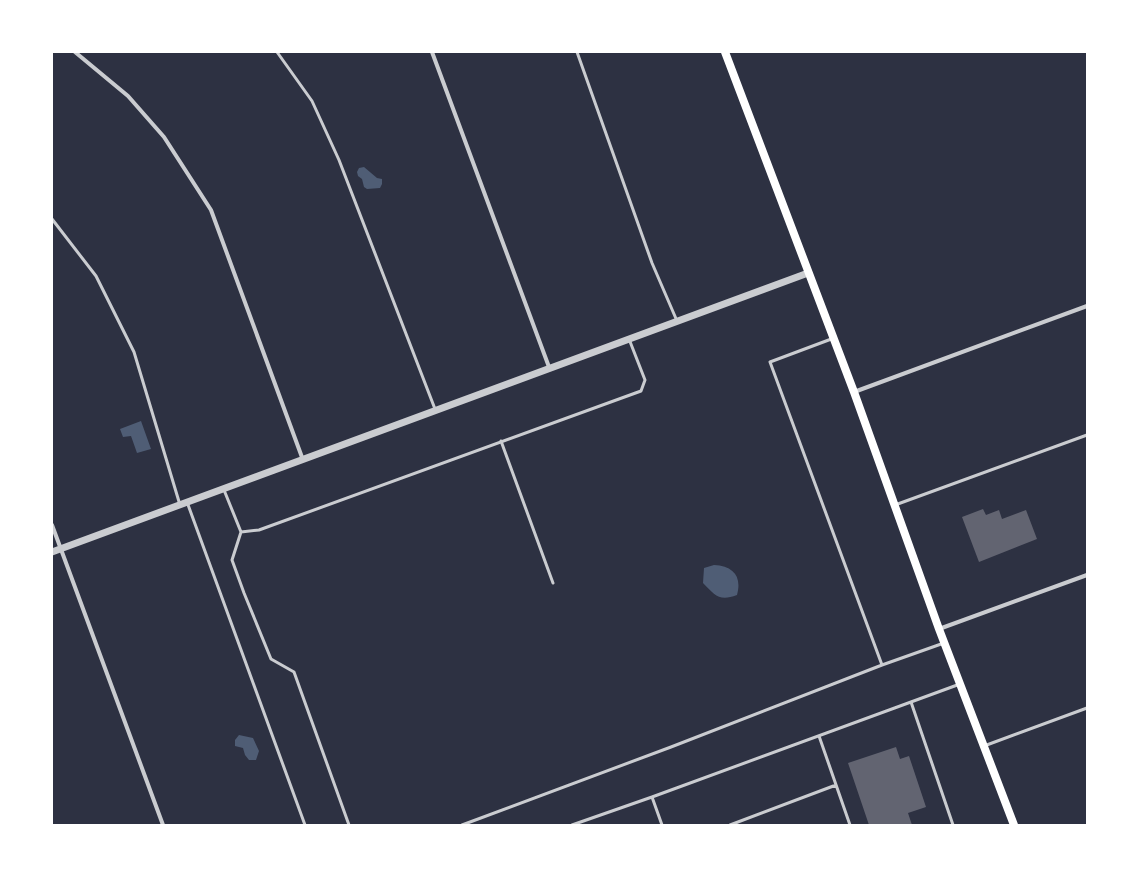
<svg xmlns="http://www.w3.org/2000/svg" width="1139" height="877" font-family="'PT Sans',sans-serif">
<style>
.water{fill:#4f5d75}
.building{fill:#626471}
.lines{fill:none;stroke-linecap:round;stroke-linejoin:round}
.service{stroke:#caccd0;stroke-width:3}
.minor{stroke:#caccd0;stroke-width:4}
.tertiary{stroke:#caccd0;stroke-width:7}
.secondary{stroke:#fff;stroke-width:8}
</style>
<rect width="100%" height="100%" fill="#2d3142"/>
<path class="water" d="M364,167l13,11 5,1v5l-2,4 -13,1 -3,-2 -2,-8 -4,-3 -1,-4 2,-4z
M141,421l10,28 -14,4 -6,-17 -8,1 -3,-8z
M714,565c20,1 28,12 23,30 -18,7 -22,0 -34,-12l1,-15z
M239,735l14,3 6,13 -3,9h-7l-4,-5 -2,-7 -8,-2v-6z"/>
<path class="building" d="M983,509l3,6 13,-5 3,9 24,-9 11,29 -58,23 -17,-45z
M896,747l4,12 9,-3 17,51 -18,6 4,12h-43l-21,-62z"/>
<g class="lines">
<path class="service" d="M277,52l35,49 27,59 96,249
M577,52l75,211 25,58
M52,219l44,57 38,76 46,153
M834,338l-64,24 112,303 62,-22
M501,441l52,142
M224,490l17,42 -9,28 12,33 27,66 23,13 55,153
M187,502l118,323
M895,505l192,-70
M241,532l18,-2 382,-139 4,-11 -16,-41
M911,702l42,123
M819,736l31,89
M984,746l103,-38
M462,825l209,-78 211,-82
M572,825l80,-28
M662,825l-10,-28 308,-113
M730,825l106,-40"/>
<path class="minor" d="M75,52l53,44 36,41 47,73 92,250
M432,52l117,315
M854,392l233,-86
M52,525l111,300
M939,629l148,-54"/>
<path class="tertiary" d="M52,552l756,-279"/>
<path class="secondary" d="M725,52l129,340 85,237 75,196"/>
</g>
<rect width="1139" height="877" fill="none" stroke="#ffffff" stroke-width="106"/>
</svg>
